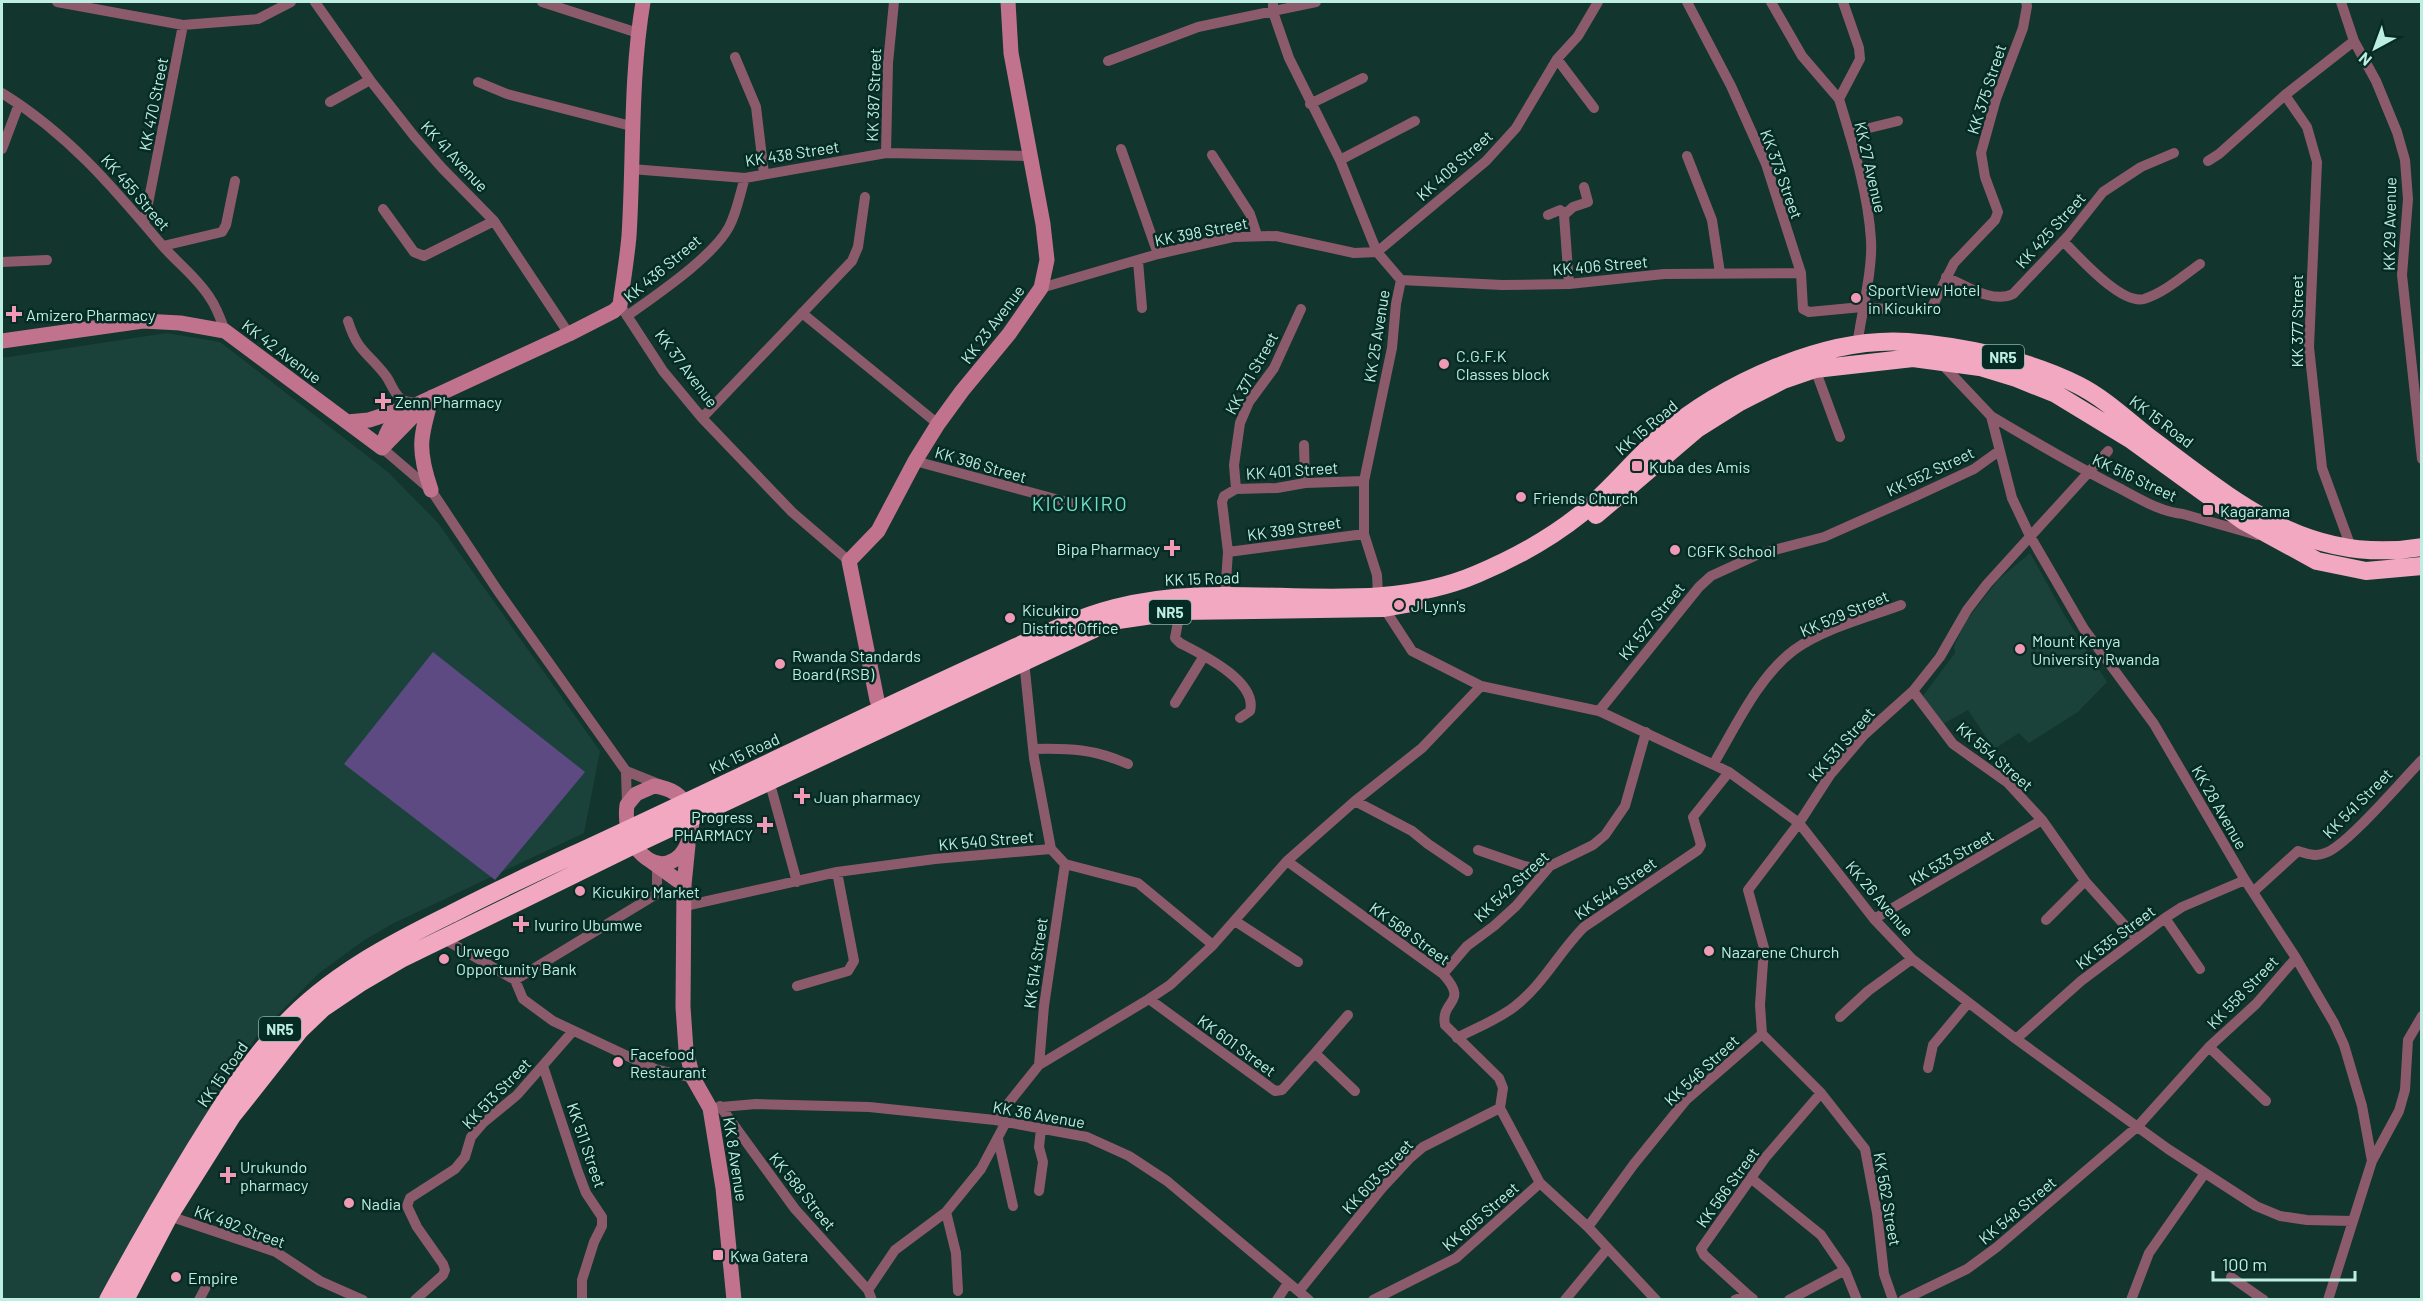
<svg xmlns="http://www.w3.org/2000/svg" width="2423" height="1301" font-family="Barlow,sans-serif">
<style>
.built{fill:#1b423a}
.green{fill:#5e4a83}
.lines{fill:none;stroke-linecap:round;stroke-linejoin:round}
.street{stroke:#8c5b6b;stroke-width:10}
.secondary{stroke:#c1738d;stroke-width:15}
.highway{stroke:#f2a8c0;stroke-width:18}
.poi-dot{fill:#f09ab6;stroke:#062b24;stroke-width:2}
.labels{text-anchor:middle;dominant-baseline:central;stroke-width:5;stroke-linejoin:round;paint-order:stroke}
.shield{fill:#062b24;stroke:#86b4a9;stroke-width:1.5}
.shield-label{font-size:15px;font-weight:bold;fill:#bdeee2}
.street-label{font-size:16px;fill:#bdeee2;stroke:#062b24}
.poi-label{font-size:16px;fill:#bdeee2;stroke:#062b24;text-anchor:start}
.quarter-label{font-size:20px;letter-spacing:1.5px;fill:#71dfc8;stroke:#062b24}
</style>
<rect width="100%" height="100%" fill="#12352e"/>
<path class="built" d="M167,333l53,9 168,130 50,51 162,228 -16,82 -192,91 -29,17 -45,33 -62,63 -158,262 -96,1v-942z
M2030,553l35,63 42,66 -29,30 -49,31 -10,-10 -25,16 -26,-39 -25,14 -20,-28 32,-43 -1,-7 12,-25 32,-41z"/>
<path class="green" d="M433,652l152,120 -90,108 -151,-116z"/>
<g class="lines">
<path class="street" d="M57,2l126,23 75,-6 33,-17
M315,2l55,78 44,56 28,32 52,53 75,113
M542,2l96,31
M894,2l-6,61 -2,90 144,3
M1273,2v10l16,46 51,102 37,92 24,28 -5,24 -4,44 -28,133v53l13,41 1,20
M1687,2l44,84 35,78 35,109 2,36 6,3 53,-5 49,4 20,-2 23,-46 41,-43 3,-8 -13,-35 -4,-24 15,-54 27,-71 4,-22 -1,-4
M1771,2l31,54 37,43
M1843,2l16,46 1,11 -21,40c14,46 29,93 32,141 2,30 -10,75 -14,106
M2341,2l13,39 22,40 21,51 8,28 3,39 -6,76 20,184
M735,57l21,50 8,67
M1557,59l37,49
M1108,61l90,-34 118,-25
M478,82l29,12 124,32
M2,93c65,40 110,93 159,151 15,18 36,33 49,54 7,10 11,22 15,33
M2285,95l22,32 10,35 -8,185 13,121 30,82
M330,102l40,-22
M1310,104l53,-26
M1849,133l49,-12
M2,149l17,-45
M1121,149l37,105
M1212,155l38,59 7,21
M1687,156l25,64 8,53
M1340,160l75,-39
M2208,161l11,-7 66,-59 69,-54
M631,169l114,9 141,-25
M383,209l31,43 10,4 70,-35
M1548,215l12,-5 4,3
M144,224l39,-199
M2063,241c16,16 58,64 81,58 20,-6 39,-23 56,-35
M163,246l59,-14 4,-7 9,-44
M1138,261l4,47
M2,262l45,-2
M1946,277c19,8 46,27 67,17l55,-58 35,-44 38,-25 33,-14
M1401,280l101,5 67,-1 95,-10 137,-1
M1569,284l-5,-69 9,-8 15,-5 -4,-15
M1041,288l117,-34 75,-17 43,-1 78,17 23,-1 109,-91 30,-33 41,-69 21,-23 20,-34
M620,305l43,66 39,47 90,94 57,49
M802,313l136,111
M627,316c29,-21 86,-59 102,-89 8,-15 11,-34 16,-49
M348,321c10,32 20,31 38,55 5,7 7,15 13,21 4,5 11,5 18,6
M1940,362l51,54 21,82 18,38 54,93 70,95 91,156 51,78 38,65 10,22 18,61 10,55 -44,139
M1815,369l25,68
M1991,416c42,25 84,50 128,72 21,11 41,24 64,26l74,21
M702,418l150,-157 6,-14 7,-50
M1304,445l1,38
M382,448l49,42 67,101 128,180 35,14
M2108,451l-121,133 -20,26 -27,47 -27,34 40,53 55,39 34,37 43,61 52,58
M915,461l159,43
M1236,489l-2,-24 6,-42 9,-21 25,-34 27,-59
M1228,552l136,-18
M1225,596l3,-44 -6,-50 2,-6 12,-7 41,-1 28,-5 59,-2
M1384,608l28,43 69,35 118,25 130,61 70,51 75,96 38,40 104,80 152,110 88,57 24,10 27,4 46,1
M1180,611l-5,27 5,5c21,11 78,38 70,68l-10,7
M1024,661l10,97 17,91
M1175,703l29,-47
M1599,711l100,-124 12,-11 48,-22 65,-17 90,-40 60,-28 25,-18
M1033,749c37,-1 61,0 95,15
M1714,763c22,-37 45,-87 80,-113 31,-22 72,-32 107,-45
M626,771l1,34
M772,791l25,91
M1355,801l57,30 16,13 40,27
M1478,850l46,16 21,4
M1287,861l156,113c27,30 -3,25 2,51l54,53 4,10 -3,20 40,75 48,44 68,73
M2253,892l45,-41c10,3 18,6 27,2 21,-6 78,-74 97,-93
M685,906l152,-34 98,-13 116,-10 14,15 73,19 75,62 74,-84 68,-60 67,-53 59,-62
M2165,918l35,51
M1874,919l168,-99
M2046,920l39,-39
M1235,921l63,41
M444,939l71,41 140,-85 2,-4v-26
M1443,974l24,-28 27,-20 22,-20 34,-40 43,-21 12,-10 20,-29 21,-74
M515,980l8,19 30,22 102,48 38,9
M797,986l51,-15 6,-10 -17,-89
M1149,999l21,-14 43,-40
M1840,1017l28,-26 44,-32
M1762,1034l59,59 44,56 12,64 7,61 9,26
M1457,1038c19,-10 40,-18 57,-31 29,-22 45,-55 70,-80l114,-77 3,-5 -8,-28 36,-45
M2016,1039l65,-58 84,-63 17,-11 63,-27
M2209,1047l57,54
M1315,1053l33,-38
M1039,1065l5,-59 21,-142
M543,1066l35,106 8,21 16,24v9l-8,16 -12,38v20
M1928,1068l5,-23 35,-42
M720,1106l75,103 73,81
M710,1108l46,-4 113,3 126,13 92,17 42,19 38,25 142,119
M995,1120l44,-55 110,-66 126,92 7,-1 33,-37 40,38
M998,1139l15,67
M2372,1161l27,-50 6,-21 3,-50 14,-24
M1752,1179l69,56 24,35
M1039,1191l4,-29 -4,-15 2,-18
M169,1216l107,36 44,29 43,19
M1588,1227l46,-63 52,-64 76,-66 -2,-29 4,-57 -16,-58 51,-67 31,-48 34,-40 49,-44
M2231,1277l33,23
M958,1291l-2,-38 -10,-41 35,-43 25,-47
M1299,1291l83,-103 27,-29 14,-12 77,-39
M1748,1295l-44,-40 -3,-6 64,-91 56,-65
M199,1300l11,-21
M415,1300l28,-25 2,-5 -2,-6 -26,-37 -10,-21 3,-8 45,-29 10,-12 6,-20 12,-14 34,-28 56,-64
M872,1300l-4,-10 27,-40 51,-38
M1277,1300l11,-17
M1373,1300l83,-42 84,-75
M1565,1300l42,-51
M1735,1300l13,-5 5,4
M1789,1300l56,-30 12,30
M1903,1300l64,-31 30,-22 141,-121 71,-79 47,-43 40,-46
M2131,1300l18,-47 56,-80"/>
<path class="secondary" d="M2,341l141,-20 37,2 45,8 157,117
M347,422l22,-2 34,-11
M382,448c4,-19 12,-29 27,-40l160,-74 45,-23 6,-6c3,-23 7,-46 9,-69 5,-78 1,-157 14,-234
M382,448l44,-45
M431,490c-14,-41 -11,-53 1,-93
M877,700l-28,-139 29,-30 37,-70 23,-37 24,-33 47,-57 32,-46 6,-28 -4,-36 -32,-171 -3,-51
M654,786c71,9 27,116 -17,63 -9,-11 -12,-30 -10,-44l9,-11z
M688,845l-4,40 -1,122 3,43 7,28 17,30 13,80 11,112
M652,862l32,23"/>
<path class="highway" d="M1596,515l101,-86 43,-27 43,-22 32,-11 98,-11 67,9 36,11 40,16 74,45 112,81 75,41 49,10 56,-5
M108,1300c28,-52 57,-102 88,-153 26,-42 52,-85 87,-121 46,-50 107,-82 168,-112 40,-21 81,-40 122,-59 74,-34 147,-69 221,-104 65,-31 130,-62 196,-92 40,-18 82,-40 125,-51 118,-32 248,15 362,-34 38,-16 74,-36 105,-61 28,-23 51,-52 78,-76 62,-53 165,-101 248,-95 54,4 121,18 170,43 28,14 51,37 76,56 84,63 156,125 268,106
M125,1300l44,-84 63,-100 68,-86 23,-22 37,-25 41,-24 233,-114 466,-219 18,-6 62,-9 204,-3 33,-6"/>
</g>
<g class="poi-dot">
<circle cx="1856" cy="298" r="6"/>
<path d="M11 305h6v6h6v6h-6v6h-6v-6h-6v-6h6z"/>
<circle cx="1444" cy="364" r="6"/>
<path d="M380 392h6v6h6v6h-6v6h-6v-6h-6v-6h6z"/>
<rect x="1631" y="460" width="12" height="12" rx="3"/>
<circle cx="1521" cy="497" r="6"/>
<rect x="2202" y="504" width="12" height="12" rx="3"/>
<path d="M1169 539h6v6h6v6h-6v6h-6v-6h-6v-6h6z"/>
<circle cx="1675" cy="550" r="6"/>
<circle cx="1399" cy="605" r="6"/>
<circle cx="1010" cy="618" r="6"/>
<circle cx="2020" cy="649" r="6"/>
<circle cx="780" cy="664" r="6"/>
<path d="M799 787h6v6h6v6h-6v6h-6v-6h-6v-6h6z"/>
<path d="M762 816h6v6h6v6h-6v6h-6v-6h-6v-6h6z"/>
<circle cx="580" cy="891" r="6"/>
<path d="M518 915h6v6h6v6h-6v6h-6v-6h-6v-6h6z"/>
<circle cx="1709" cy="951" r="6"/>
<circle cx="444" cy="959" r="6"/>
<circle cx="618" cy="1062" r="6"/>
<path d="M225 1166h6v6h6v6h-6v6h-6v-6h-6v-6h6z"/>
<circle cx="349" cy="1203" r="6"/>
<rect x="712" y="1249" width="12" height="12" rx="3"/>
<circle cx="176" cy="1277" r="6"/>
</g>
<g class="labels">
<g class="shield">
<rect x="1982" y="345" width="42" height="24" rx="4.5"/>
<rect x="1149" y="600" width="42" height="24" rx="4.5"/>
<rect x="259" y="1017" width="42" height="24" rx="4.5"/>
</g>
<g class="shield-label">
<text x="2003" y="357">NR5</text>
<text x="1170" y="612">NR5</text>
<text x="280" y="1029">NR5</text>
</g>
<g class="street-label">
<text transform="translate(1986 89) rotate(-72)">KK 375 Street</text>
<text transform="translate(873 95) rotate(-88)">KK 387 Street</text>
<text transform="translate(153 104) rotate(-79)">KK 470 Street</text>
<text transform="translate(792 153) rotate(-9)">KK 438 Street</text>
<text transform="translate(455 156) rotate(47)">KK 41 Avenue</text>
<text transform="translate(1454 165) rotate(-42)">KK 408 Street</text>
<text transform="translate(1871 167) rotate(77)">KK 27 Avenue</text>
<text transform="translate(1782 174) rotate(70)">KK 373 Street</text>
<text transform="translate(136 192) rotate(49)">KK 455 Street</text>
<text transform="translate(2389 224) rotate(-89)">KK 29 Avenue</text>
<text transform="translate(2050 230) rotate(-48)">KK 425 Street</text>
<text transform="translate(1201 231) rotate(-11)">KK 398 Street</text>
<text transform="translate(1600 265) rotate(-5)">KK 406 Street</text>
<text transform="translate(662 268) rotate(-40)">KK 436 Street</text>
<text transform="translate(2296 321) rotate(-90)">KK 377 Street</text>
<text transform="translate(992 324) rotate(-53)">KK 23 Avenue</text>
<text transform="translate(1376 336) rotate(-81)">KK 25 Avenue</text>
<text transform="translate(282 351) rotate(37)">KK 42 Avenue</text>
<text transform="translate(687 368) rotate(53)">KK 37 Avenue</text>
<text transform="translate(1251 373) rotate(-61)">KK 371 Street</text>
<text transform="translate(2162 421) rotate(37)">KK 15 Road</text>
<text transform="translate(1646 427) rotate(-40)">KK 15 Road</text>
<text transform="translate(981 464) rotate(16)">KK 396 Street</text>
<text transform="translate(1292 470) rotate(-4)">KK 401 Street</text>
<text transform="translate(1930 471) rotate(-25)">KK 552 Street</text>
<text transform="translate(2135 477) rotate(25)">KK 516 Street</text>
<text transform="translate(1294 528) rotate(-8)">KK 399 Street</text>
<text transform="translate(1202 578) rotate(-2)">KK 15 Road</text>
<text transform="translate(1844 613) rotate(-23)">KK 529 Street</text>
<text transform="translate(1651 621) rotate(-51)">KK 527 Street</text>
<text transform="translate(1841 744) rotate(-49)">KK 531 Street</text>
<text transform="translate(744 753) rotate(-25)">KK 15 Road</text>
<text transform="translate(1995 756) rotate(41)">KK 554 Street</text>
<text transform="translate(2357 803) rotate(-45)">KK 541 Street</text>
<text transform="translate(2220 807) rotate(60)">KK 28 Avenue</text>
<text transform="translate(986 840) rotate(-5)">KK 540 Street</text>
<text transform="translate(1951 857) rotate(-30)">KK 533 Street</text>
<text transform="translate(1511 886) rotate(-43)">KK 542 Street</text>
<text transform="translate(1615 888) rotate(-35)">KK 544 Street</text>
<text transform="translate(1880 898) rotate(49)">KK 26 Avenue</text>
<text transform="translate(1410 933) rotate(36)">KK 568 Street</text>
<text transform="translate(2115 937) rotate(-37)">KK 535 Street</text>
<text transform="translate(1035 963) rotate(-82)">KK 514 Street</text>
<text transform="translate(2242 992) rotate(-46)">KK 558 Street</text>
<text transform="translate(1237 1045) rotate(36)">KK 601 Street</text>
<text transform="translate(1701 1070) rotate(-43)">KK 546 Street</text>
<text transform="translate(222 1074) rotate(-55)">KK 15 Road</text>
<text transform="translate(496 1093) rotate(-46)">KK 513 Street</text>
<text transform="translate(1039 1114) rotate(10)">KK 36 Avenue</text>
<text transform="translate(587 1145) rotate(71)">KK 511 Street</text>
<text transform="translate(736 1159) rotate(81)">KK 8 Avenue</text>
<text transform="translate(1377 1176) rotate(-47)">KK 603 Street</text>
<text transform="translate(1727 1187) rotate(-54)">KK 566 Street</text>
<text transform="translate(803 1191) rotate(51)">KK 588 Street</text>
<text transform="translate(1888 1199) rotate(80)">KK 562 Street</text>
<text transform="translate(2017 1210) rotate(-40)">KK 548 Street</text>
<text transform="translate(1480 1216) rotate(-41)">KK 605 Street</text>
<text transform="translate(240 1226) rotate(20)">KK 492 Street</text>
</g>
<g class="poi-label">
<text x="1868" y="289">SportView Hotel<tspan x="1868" dy="18">in Kicukiro</tspan></text>
<text x="26" y="314">Amizero Pharmacy</text>
<text x="1456" y="355">C.G.F.K<tspan x="1456" dy="18">Classes block</tspan></text>
<text x="395" y="401">Zenn Pharmacy</text>
<text x="1649" y="466">Kuba des Amis</text>
<text x="1533" y="497">Friends Church</text>
<text x="2220" y="510">Kagarama</text>
<text x="1160" y="548" text-anchor="end">Bipa Pharmacy</text>
<text x="1687" y="550">CGFK School</text>
<text x="1411" y="605">J Lynn's</text>
<text x="1022" y="609">Kicukiro<tspan x="1022" dy="18">District Office</tspan></text>
<text x="2032" y="640">Mount Kenya<tspan x="2032" dy="18">University Rwanda</tspan></text>
<text x="792" y="655">Rwanda Standards<tspan x="792" dy="18">Board (RSB)</tspan></text>
<text x="814" y="796">Juan pharmacy</text>
<text x="753" y="816" text-anchor="end">Progress<tspan x="753" dy="18">PHARMACY</tspan></text>
<text x="592" y="891">Kicukiro Market</text>
<text x="534" y="924">Ivuriro Ubumwe</text>
<text x="456" y="950">Urwego<tspan x="456" dy="18">Opportunity Bank</tspan></text>
<text x="1721" y="951">Nazarene Church</text>
<text x="630" y="1053">Facefood<tspan x="630" dy="18">Restaurant</tspan></text>
<text x="240" y="1166">Urukundo<tspan x="240" dy="18">pharmacy</tspan></text>
<text x="361" y="1203">Nadia</text>
<text x="730" y="1255">Kwa Gatera</text>
<text x="188" y="1277">Empire</text>
</g>
<g class="quarter-label">
<text x="1080" y="503">KICUKIRO</text>
</g>
</g>
<rect width="2423" height="1301" fill="none" stroke="#bdeee2" stroke-width="6"/>
<g transform="translate(2375 48) rotate(221)" stroke="#062b24" stroke-width="4.5" paint-order="stroke">
<path d="M0-4.5L10 22L0 15L-10 22Z" fill="#bdeee2"/>
<text y="-9" font-size="16" font-weight="bold" text-anchor="middle" fill="#bdeee2">N</text>
</g>
<path d="M2213 1271v9h142v-9" fill="none" stroke="#bdeee2" stroke-width="3"/>
<text x="2222" y="1271" font-size="18" fill="#bdeee2" stroke="#062b24" stroke-width="4.5" paint-order="stroke">100 m</text>
</svg>
